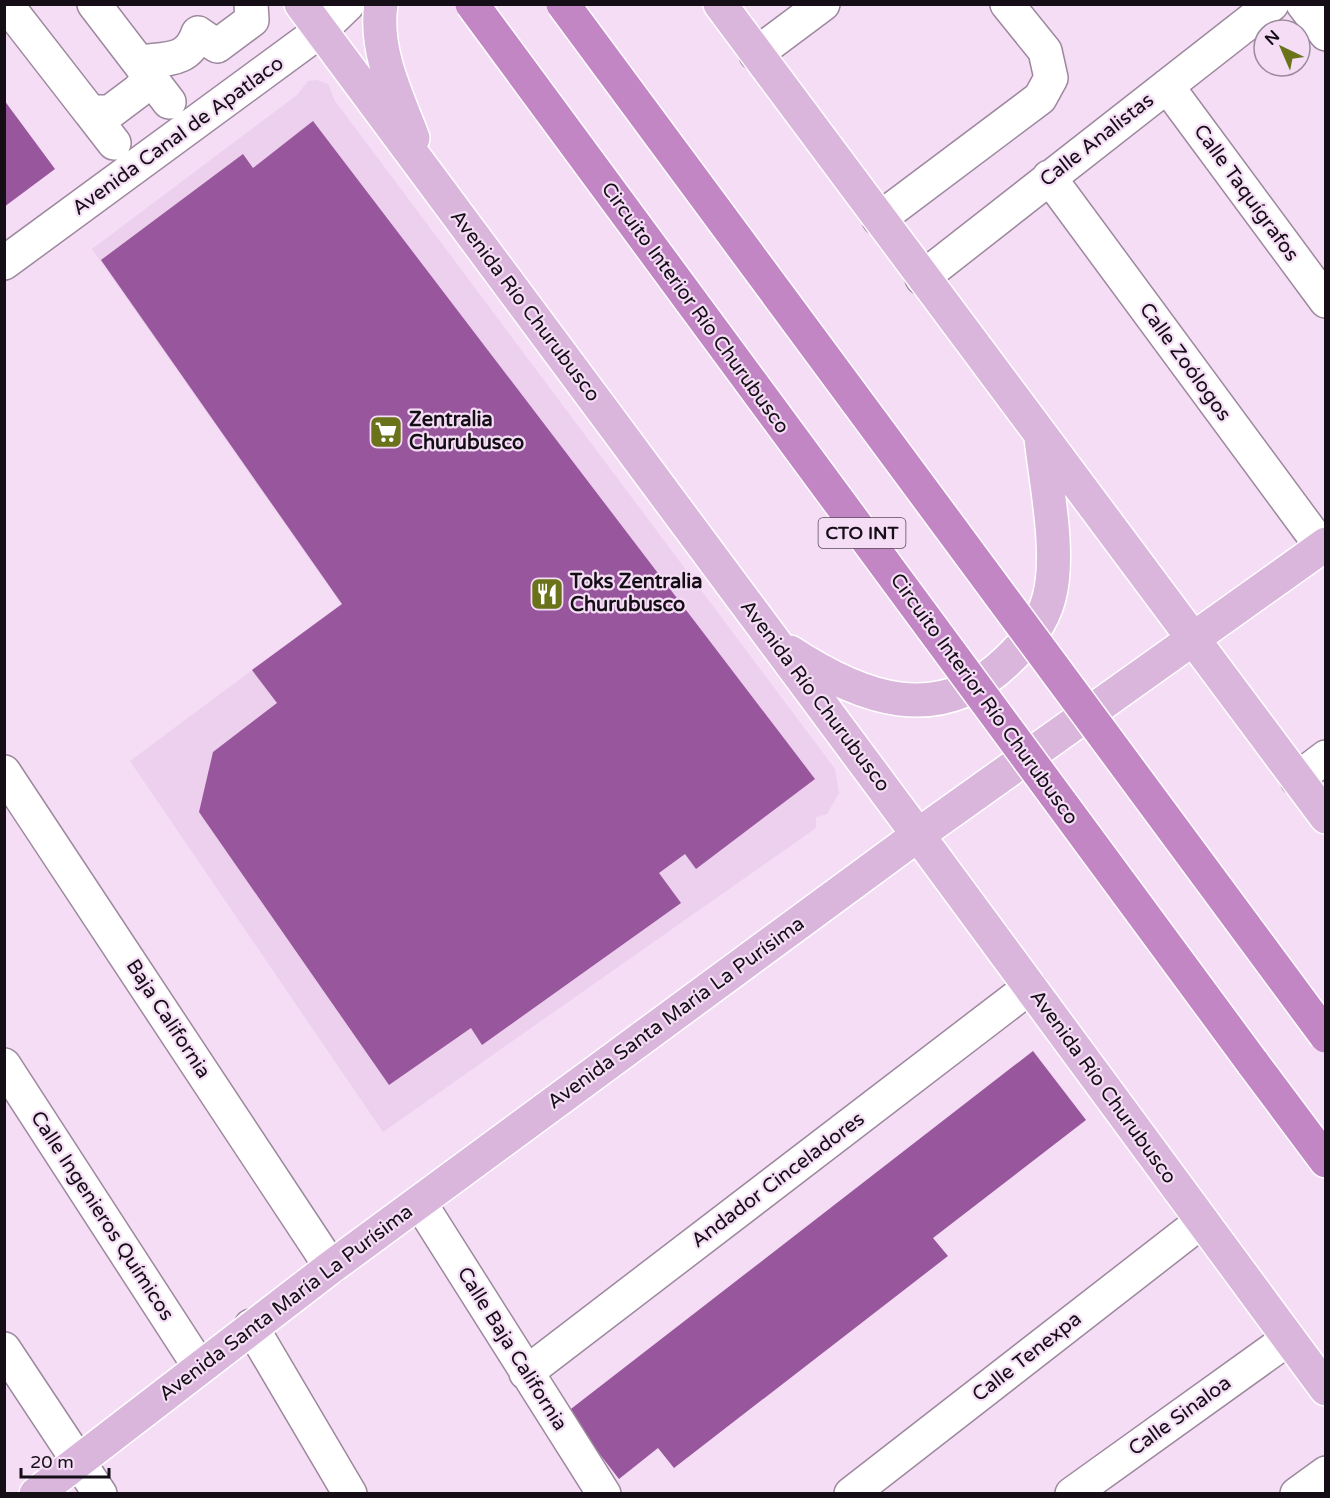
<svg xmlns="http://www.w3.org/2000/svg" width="1330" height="1498" font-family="'Varela Round',sans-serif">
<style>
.built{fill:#ecd0ee}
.building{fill:#98579c}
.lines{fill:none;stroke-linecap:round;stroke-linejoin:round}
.minor-casing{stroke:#9d889e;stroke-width:36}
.major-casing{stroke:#fff;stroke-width:36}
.highway-casing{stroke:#fff;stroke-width:36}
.minor{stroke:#fff;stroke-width:33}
.major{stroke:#dab6dc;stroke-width:33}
.highway{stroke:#c286c5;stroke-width:33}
.highway-bridge-casing{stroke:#fff;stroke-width:36;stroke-linecap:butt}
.highway-bridge{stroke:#c286c5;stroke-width:33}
.labels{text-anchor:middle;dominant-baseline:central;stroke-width:4.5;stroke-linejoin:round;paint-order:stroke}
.shield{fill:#f4ddf5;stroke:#584c59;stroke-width:1.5}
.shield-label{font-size:18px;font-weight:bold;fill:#150e16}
.street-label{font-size:20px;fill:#150e16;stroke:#f4ddf5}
.poi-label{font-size:20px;font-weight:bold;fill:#150e16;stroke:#f4ddf5;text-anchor:start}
</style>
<rect width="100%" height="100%" fill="#f4ddf5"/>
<path class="built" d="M317,80l11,4 7,17 500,668 4,24 -12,21 -11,3v11l-433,304 -253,-371 211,-157 -249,-355 205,-154 11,-14z"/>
<path class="building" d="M4,100l51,69 -51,38z
M313,121l502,658 -119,90 -11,-15 -26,19 22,30 -199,142 -11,-17 -82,57 -190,-273 14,-60 64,-49 -25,-33 90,-66 -241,-344 142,-106 10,14z
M1033,1051l53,69 -153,118 15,18 -274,212 -16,-20 -39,31 -52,-67z"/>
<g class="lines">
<defs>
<path id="minor" d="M6,4l84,108h20l28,-21 12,-14
M94,4l75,98
M1303,4l23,30
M756,54l67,-50
M139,62c27,-4 49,1 59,-29l19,13 35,-26 -1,-16
M1167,86l159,215
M90,112l24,31
M1049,177l273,370
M879,219l161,-121 11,-20 -6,-27 -38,-47
M4,263l316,-232 28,-27
M922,278l350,-274
M4,772l327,495
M1297,779l29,-22
M4,1065l195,301
M420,1203l184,291
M251,1326l99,168
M4,1349l96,145
M526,1373l504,-386
M851,1494l351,-273
M1072,1494l216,-155
M1297,1494l29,-21"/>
<path id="major" d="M301,4l617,831 408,554
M381,4c-7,47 16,92 32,134
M720,4l606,813
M790,652c70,46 148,76 217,9 19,-18 35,-37 42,-63 12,-44 -3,-114 -8,-160
M36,1494l295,-227 587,-432 408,-291"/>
<path id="highway" d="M1252,1062l74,99"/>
</defs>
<use href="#minor" class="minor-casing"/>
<use href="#major" class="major-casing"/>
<use href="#highway" class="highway-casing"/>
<use href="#minor" class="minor"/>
<use href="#major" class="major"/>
<use href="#highway" class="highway"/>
<defs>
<path id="highway-bridge" d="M472,4l780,1058
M563,4l763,1032"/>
</defs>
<use href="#highway-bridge" class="highway-bridge-casing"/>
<use href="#highway-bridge" class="highway-bridge"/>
</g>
<defs>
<symbol id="supermarket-square" viewBox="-11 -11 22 22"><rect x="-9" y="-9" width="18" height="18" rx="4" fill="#6a721a" stroke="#f4ddf5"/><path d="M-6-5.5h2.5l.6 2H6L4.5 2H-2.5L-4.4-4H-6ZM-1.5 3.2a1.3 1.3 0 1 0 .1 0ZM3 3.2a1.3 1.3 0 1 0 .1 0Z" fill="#fff"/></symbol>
<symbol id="restaurant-square" viewBox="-11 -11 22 22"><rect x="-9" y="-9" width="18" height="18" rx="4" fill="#6a721a" stroke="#f4ddf5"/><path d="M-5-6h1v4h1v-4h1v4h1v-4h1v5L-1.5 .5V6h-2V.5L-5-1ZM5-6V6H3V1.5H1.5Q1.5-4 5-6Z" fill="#fff"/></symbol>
</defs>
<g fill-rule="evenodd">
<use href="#supermarket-square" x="367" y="413" width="38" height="38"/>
<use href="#restaurant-square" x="528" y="575" width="38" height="38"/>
</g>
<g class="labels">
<rect class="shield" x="818.5" y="518" width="87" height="30" rx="4.5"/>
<g class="shield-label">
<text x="862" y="533">CTO INT</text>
</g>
<g class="street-label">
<text transform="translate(178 136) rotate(-36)">Avenida Canal de Apatlaco</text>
<text transform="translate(1097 140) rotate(-38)">Calle Analistas</text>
<text transform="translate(1246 193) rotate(54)">Calle Taquígrafos</text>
<text transform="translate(525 306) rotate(53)">Avenida Río Churubusco</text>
<text transform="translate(695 308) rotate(54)">Circuito Interior Río Churubusco</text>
<text transform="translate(1185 362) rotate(54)">Calle Zoólogos</text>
<text transform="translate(815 696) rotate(53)">Avenida Río Churubusco</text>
<text transform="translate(984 699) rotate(54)">Circuito Interior Río Churubusco</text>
<text transform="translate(676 1013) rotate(-36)">Avenida Santa María La Purísima</text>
<text transform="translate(168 1019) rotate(57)">Baja California</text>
<text transform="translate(1103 1087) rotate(54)">Avenida Río Churubusco</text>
<text transform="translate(778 1180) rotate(-37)">Andador Cinceladores</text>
<text transform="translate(102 1216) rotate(57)">Calle Ingenieros Químicos</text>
<text transform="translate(286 1303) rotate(-37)">Avenida Santa María La Purísima</text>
<text transform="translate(512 1349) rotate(58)">Calle Baja California</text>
<text transform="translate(1027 1357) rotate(-38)">Calle Tenexpa</text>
<text transform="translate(1180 1416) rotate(-36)">Calle Sinaloa</text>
</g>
<g class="poi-label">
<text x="409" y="420">Zentralia<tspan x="409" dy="23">Churubusco</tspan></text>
<text x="570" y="582">Toks Zentralia<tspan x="570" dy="23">Churubusco</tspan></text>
</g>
</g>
<rect width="1330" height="1498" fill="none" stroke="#150e16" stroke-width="12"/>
<g transform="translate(1282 48) rotate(316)"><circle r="28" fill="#f4ddf5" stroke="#9b8a9c" stroke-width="1.5"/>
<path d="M0-4.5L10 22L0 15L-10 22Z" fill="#6a721a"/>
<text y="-9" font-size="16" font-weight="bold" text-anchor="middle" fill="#150e16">N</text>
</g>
<path d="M21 1468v9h88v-9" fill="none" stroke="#150e16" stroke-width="3"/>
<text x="30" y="1468" font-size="18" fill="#150e16" stroke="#f4ddf5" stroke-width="4.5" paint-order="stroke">20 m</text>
</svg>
